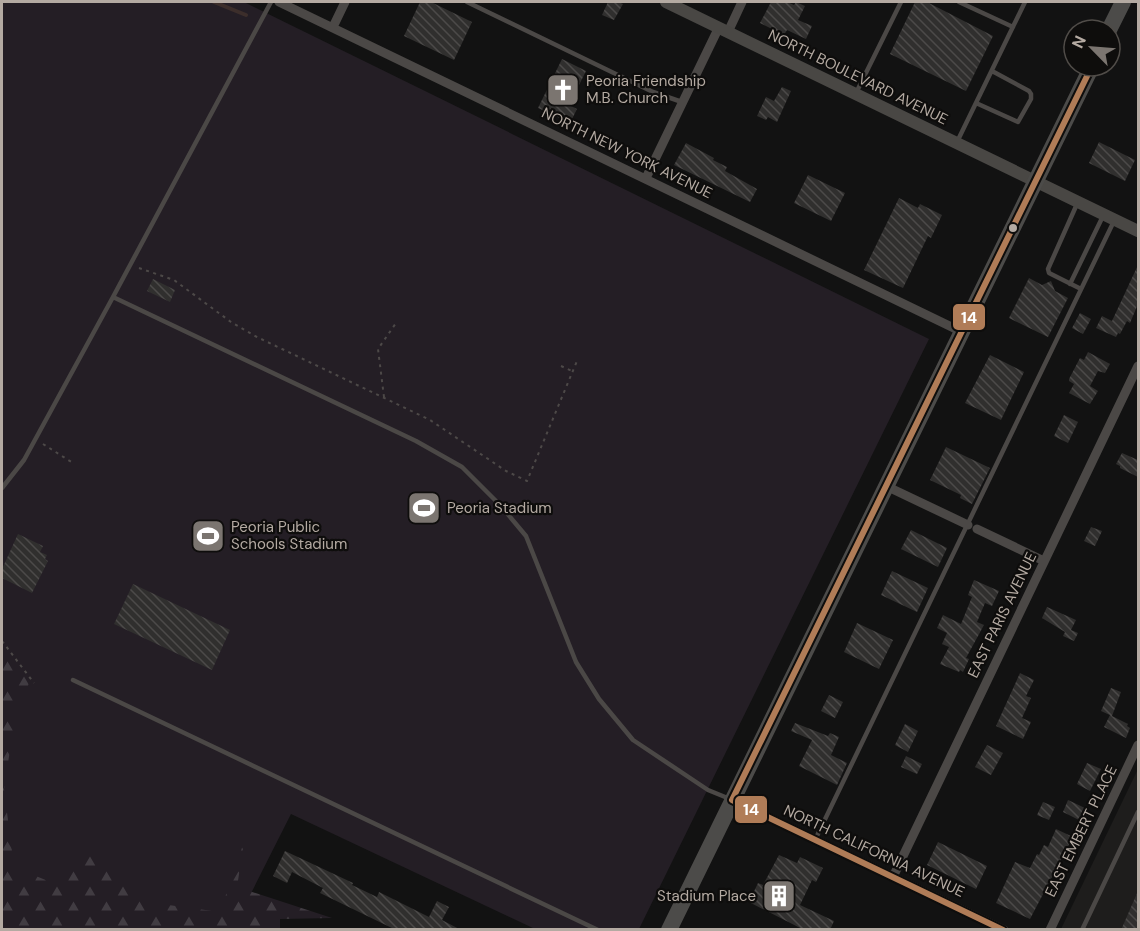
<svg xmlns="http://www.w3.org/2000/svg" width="1140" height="931" font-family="'DM Sans',sans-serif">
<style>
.built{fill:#1e1d1c}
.green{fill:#241e25}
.forest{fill:url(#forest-firs)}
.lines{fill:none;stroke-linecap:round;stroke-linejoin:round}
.stream{stroke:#3c2e2b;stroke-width:4}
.building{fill:url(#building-back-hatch)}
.path{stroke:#4d4948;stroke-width:2;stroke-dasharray:3 4.5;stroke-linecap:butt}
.lane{stroke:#4b4846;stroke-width:4.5}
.street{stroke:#4b4846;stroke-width:9}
.secondary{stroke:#494744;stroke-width:12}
.highway{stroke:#4c4b49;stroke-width:16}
.bus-1-casing{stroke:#0e0d0c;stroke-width:10}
.bus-1{stroke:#b07c57;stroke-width:6}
.bus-dot{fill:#b4aaa2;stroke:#0e0d0c;stroke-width:2}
.labels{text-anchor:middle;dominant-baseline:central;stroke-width:4.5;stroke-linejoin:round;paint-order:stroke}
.street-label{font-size:15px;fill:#b4aaa2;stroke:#0e0d0c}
.poi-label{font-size:15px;fill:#b4aaa2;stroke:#0e0d0c;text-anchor:start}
.line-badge{stroke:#0e0d0c;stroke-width:2}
.badge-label{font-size:16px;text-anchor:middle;font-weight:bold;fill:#fff}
</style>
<defs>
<pattern id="forest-firs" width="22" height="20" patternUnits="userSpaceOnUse" patternTransform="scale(1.5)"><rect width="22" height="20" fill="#241e25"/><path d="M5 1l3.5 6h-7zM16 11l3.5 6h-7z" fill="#413c42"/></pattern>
<pattern id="building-back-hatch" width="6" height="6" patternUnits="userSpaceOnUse" patternTransform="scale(1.5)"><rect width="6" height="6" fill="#302f2e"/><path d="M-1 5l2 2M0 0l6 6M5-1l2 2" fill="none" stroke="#4c4a49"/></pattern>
</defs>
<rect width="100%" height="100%" fill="#121212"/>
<path class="built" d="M1138,769v160h-77z"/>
<path class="green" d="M2,2h242l685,337 -290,590h-104l-244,-115 -58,115 -231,-51z"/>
<path class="forest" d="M2,652l31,20 -19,52 -10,65 10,78 34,14 40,-29 51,49 81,11 24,-70 -7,45 95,31 -52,1v11l-278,-1z"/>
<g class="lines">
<path class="stream" d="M214,2l32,13"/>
</g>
<path class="building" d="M420,2h11l41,20 -18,38 -50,-24z
M608,2h10l5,2 -9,16 -12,-5z
M771,2h16l7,3 2,-3 9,4 -7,14 14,6 -6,13 -19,-9 -3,5 -24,-12z
M915,2h12l66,34 -27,55 -76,-37z
M562,59l24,12 -17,34 8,4 -6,12 -8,-4 -1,2 -24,-11z
M782,87l9,4 -14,31 -9,-5 -2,3 -9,-4 9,-19 8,4z
M1099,142l36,18 -10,21 -36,-18z
M686,143l28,15 -1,2 14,7 -2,4 32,18 -7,13 -76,-37z
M808,175l37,18 -14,28 -37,-18z
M899,198l19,10 2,-4 22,11 -11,23 -3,-2 -25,52 -39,-18z
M1138,265v39l-8,19 -3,-2 -7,13 -2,-1 -2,4 -20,-9 6,-12 10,5z
M1029,278l13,7 9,-4 4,10 13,7 -20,39 -39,-19z
M153,279l22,11 -5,12 -23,-11z
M1080,313l11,6 -8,15 -11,-6z
M1088,352l22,12 -5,9 -7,-2 -8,15 8,5 -8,13 -21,-11 5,-9 -5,-3v-2l11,-21 4,2z
M990,355l34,17 -23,48 -36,-17z
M1064,415l14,7 -10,21 -14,-7z
M946,447l44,21 -18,36 -12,-6 1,-3 -31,-15z
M1122,453l16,7v17l-18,-9v-2l-4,-2z
M1091,527l11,4 -7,15 -11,-5z
M911,530l36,18 -9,19 -37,-18z
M18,534l25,12 -3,6 7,3 -2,4 3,2 -16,32 -30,-15v-9z
M892,571l36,17 -11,24 -36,-17z
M974,580l25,11 -7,15 -7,-3 -8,19 7,3 -18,33 3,1 -6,13 -3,-2 -1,2 -19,-8 9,-17 -7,-3 5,-11 -10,-5 6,-13 18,9 11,-27 -4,-2z
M133,584l97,46 -18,40 -98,-46z
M1047,607l29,13 -5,10 7,3 -4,8 -11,-5 2,-4 -23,-14z
M857,623l36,17 -14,29 -35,-17z
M1020,673l14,7 -8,16 5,2 -9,20 9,4 -8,17 -27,-13z
M1111,688l10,4 -9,24 -11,-5z
M829,695l14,7 -8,16 -14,-7z
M1110,715l18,9 -1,2 3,2 -4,10 -22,-11z
M795,723l33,13 2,-3 9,4 -8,18 16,8 -10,22 -38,-19 13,-26 -21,-9z
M905,724l13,7 -10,21 -13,-7z
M987,745l16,8 -12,22 -16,-8z
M906,756l16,8 -5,10 -16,-7z
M1087,763l14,6 -11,22 -13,-7z
M1068,800l19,9 -2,4 3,1 -3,9 -22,-11z
M1043,802l12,5 -6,13 -12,-5z
M1056,829l17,8 -43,82 -34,-16 19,-41 15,6 7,-14 2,1 5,-10 4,2z
M938,842l49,24 -11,23 -49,-24z
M285,851l68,32 -1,2 25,12 2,-5 50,25 8,-16 12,6 -7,13 19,10h-65l-76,-37 3,-5 -31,-16 -5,11 -14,-7z
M779,855l18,8 3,-6 23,11 -7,14 -4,-2 -12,25 34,16 -4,9h-26l-55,-28 9,-19 5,2z
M1138,891v39h-17z"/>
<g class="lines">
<path class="path" d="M139,268l35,12 57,42 24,14 175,84 76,51 21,10 50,-120
M561,366l11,5
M384,397l-6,-48 18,-26
M43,444l30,19
M2,641l32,42"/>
<path class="lane" d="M467,2l186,90 29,10
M959,2l54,25
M856,93l45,-91
M976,103l42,19 13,-23v-5l-2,-3 -37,-20
M957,142l68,-140
M1077,204l-29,65 1,4 32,16
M1070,284l33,-68
M113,297l158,-295
M2,488l22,-28 89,-163 303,144 46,26 39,39 25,30 50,126 23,37 34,41 75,50 22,9
M73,680l525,250
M815,840l299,-619
M1082,930l56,-118"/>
<path class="street" d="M279,2l683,330
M333,27l12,-25
M728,32l14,-30
M646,178l73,-151
M886,486l82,39
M977,529l67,32
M732,800l272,130
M893,877l245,-511
M1050,930l88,-185"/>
<path class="secondary" d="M666,2l472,229"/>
<path class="highway" d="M1109,30l14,-28
M669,930l423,-864"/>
<defs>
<path id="bus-1" d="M1003,930l-271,-130 360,-734"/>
</defs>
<use href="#bus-1" class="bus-1-casing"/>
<use href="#bus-1" class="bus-1"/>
</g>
<defs>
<symbol id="church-square" viewBox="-11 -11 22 22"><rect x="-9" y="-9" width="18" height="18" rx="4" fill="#7b7570" stroke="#0e0d0c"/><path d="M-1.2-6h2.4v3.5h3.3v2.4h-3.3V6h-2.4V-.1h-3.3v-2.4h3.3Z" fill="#fff"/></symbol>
<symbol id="stadium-square" viewBox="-11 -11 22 22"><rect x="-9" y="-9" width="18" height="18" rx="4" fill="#7b7570" stroke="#0e0d0c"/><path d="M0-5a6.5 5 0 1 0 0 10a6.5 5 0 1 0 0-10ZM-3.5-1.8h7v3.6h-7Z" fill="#fff"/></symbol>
<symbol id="building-square" viewBox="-11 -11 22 22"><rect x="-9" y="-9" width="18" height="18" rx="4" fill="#7b7570" stroke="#0e0d0c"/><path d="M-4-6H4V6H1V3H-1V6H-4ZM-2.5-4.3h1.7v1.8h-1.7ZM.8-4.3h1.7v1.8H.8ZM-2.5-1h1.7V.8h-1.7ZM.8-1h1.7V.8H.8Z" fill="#fff"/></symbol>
</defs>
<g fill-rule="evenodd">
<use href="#church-square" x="544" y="71" width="38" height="38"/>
<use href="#stadium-square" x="405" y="489" width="38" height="38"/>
<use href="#stadium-square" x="189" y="517" width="38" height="38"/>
<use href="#building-square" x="760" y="877" width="38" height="38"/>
</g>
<circle class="bus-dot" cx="1013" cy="228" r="5"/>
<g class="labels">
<g class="street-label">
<text transform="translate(858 77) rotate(26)">NORTH BOULEVARD AVENUE</text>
<text transform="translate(627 153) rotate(26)">NORTH NEW YORK AVENUE</text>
<text transform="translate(1002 615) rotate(-64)">EAST PARIS AVENUE</text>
<text transform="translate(1081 831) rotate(-64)">EAST EMBERT PLACE</text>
<text transform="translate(874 851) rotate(25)">NORTH CALIFORNIA AVENUE</text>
</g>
<g class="poi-label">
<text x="586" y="81">Peoria Friendship<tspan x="586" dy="17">M.B. Church</tspan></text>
<text x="447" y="508">Peoria Stadium</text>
<text x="231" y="527">Peoria Public<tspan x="231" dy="17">Schools Stadium</tspan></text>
<text x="756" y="896" text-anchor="end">Stadium Place</text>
</g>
</g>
<g class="line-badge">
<rect x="952" y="303" width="34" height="28" rx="6" fill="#b07c57"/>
<rect x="734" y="795" width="34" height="29" rx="6" fill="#b07c57"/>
</g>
<g class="badge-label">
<text x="969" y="323">14</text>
<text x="751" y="815">14</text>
</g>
<rect width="1140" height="931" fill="none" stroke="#b4aaa2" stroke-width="6"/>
<g transform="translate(1092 48) rotate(295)"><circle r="28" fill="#0e0d0c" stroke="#504c48" stroke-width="1.5"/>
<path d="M0-4.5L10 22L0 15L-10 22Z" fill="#7b7570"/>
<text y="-9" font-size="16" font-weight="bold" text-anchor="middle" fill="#b4aaa2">N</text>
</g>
</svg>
